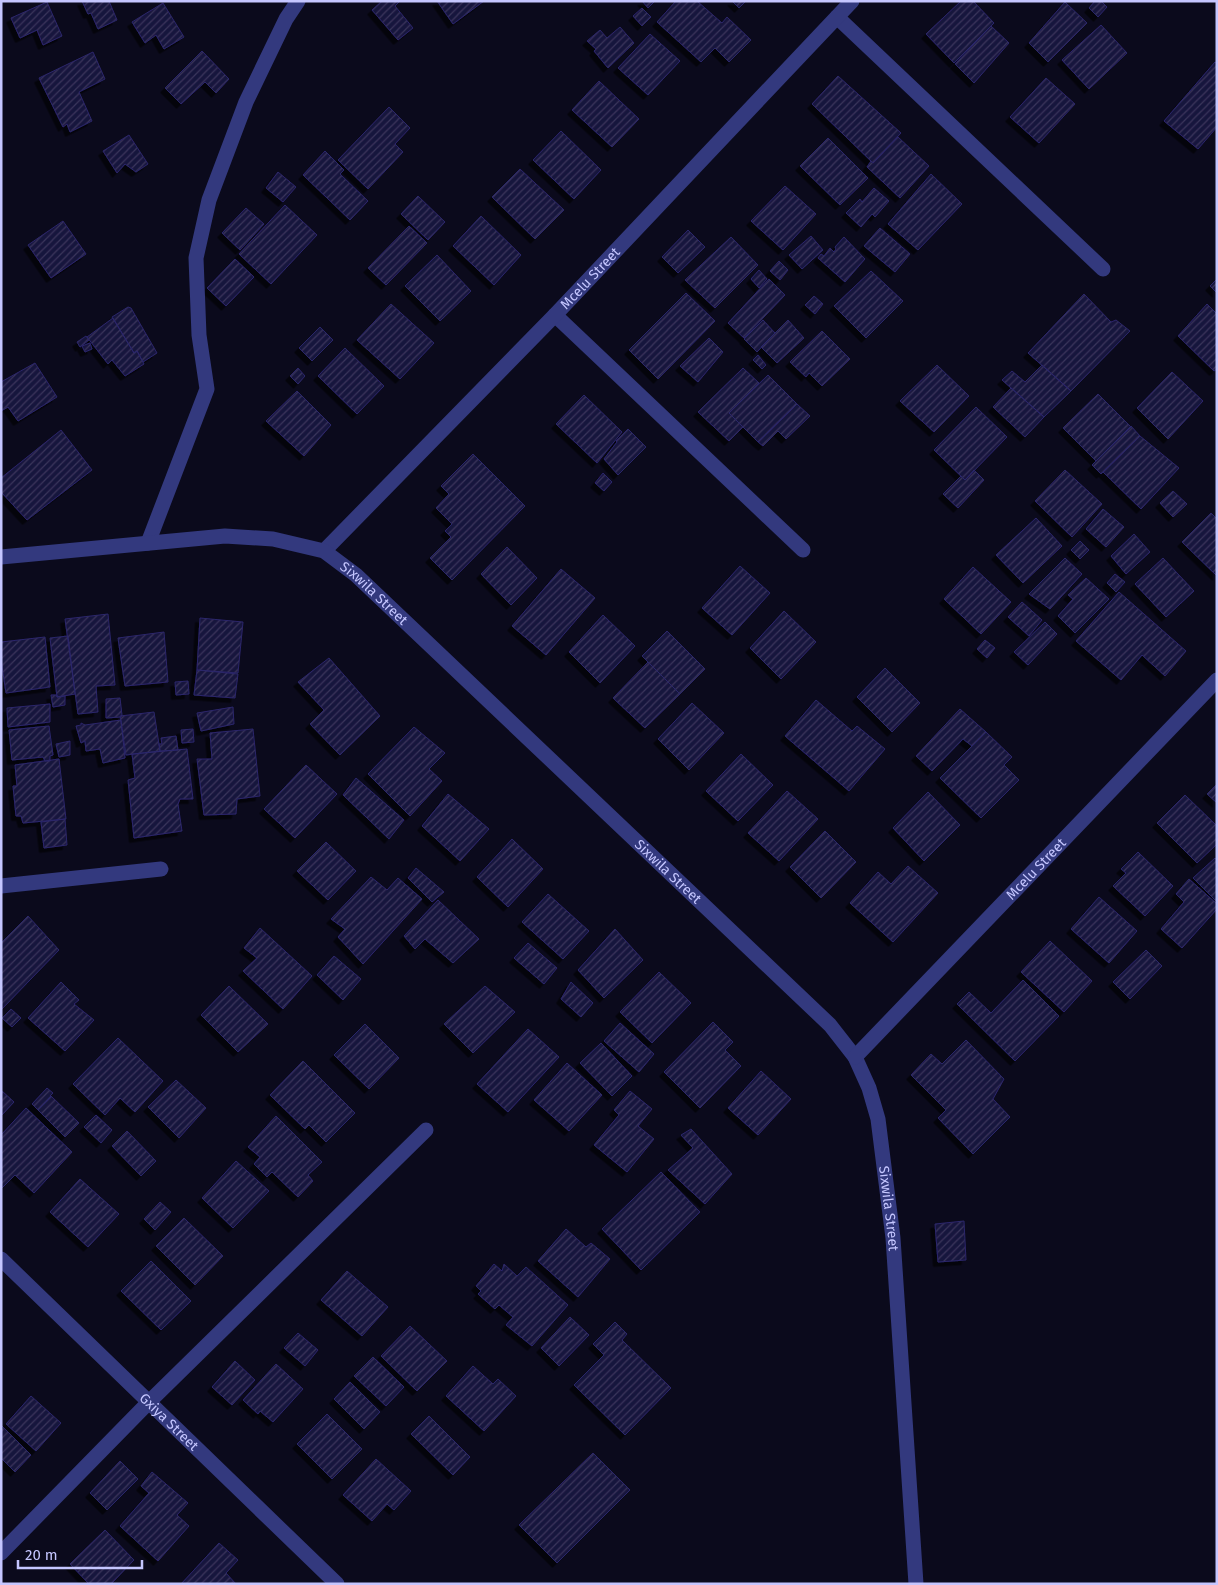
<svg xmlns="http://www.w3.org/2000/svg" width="1218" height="1585" font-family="'Fira Sans',sans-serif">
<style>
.building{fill:url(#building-hatch);stroke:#2b266b;filter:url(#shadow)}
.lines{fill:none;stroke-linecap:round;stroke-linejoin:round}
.minor{stroke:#33397e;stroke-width:15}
.labels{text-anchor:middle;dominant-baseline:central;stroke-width:5;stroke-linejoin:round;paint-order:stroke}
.street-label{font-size:14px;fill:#c5c6ff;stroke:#0b0a1c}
</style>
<defs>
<pattern id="building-hatch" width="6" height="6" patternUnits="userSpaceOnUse" patternTransform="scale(1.25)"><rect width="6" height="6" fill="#19153e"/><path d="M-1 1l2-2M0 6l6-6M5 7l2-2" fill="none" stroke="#39365b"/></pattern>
<filter id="shadow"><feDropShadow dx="-4.5" dy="4.5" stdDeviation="0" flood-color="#0009"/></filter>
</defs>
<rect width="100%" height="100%" fill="#0b0a1c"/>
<path class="building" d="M82,1h27l8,19 -19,9 -7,-16 -3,1z
M382,1h18l-5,5 18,22 -15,12 -26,-30z
M437,1h47l-31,23z
M642,1h13l-7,7z
M676,1h21l25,22 5,-6 24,23 -22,22 -14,-14 -14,14 -44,-40z
M732,1h14l-7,7z
M961,1h12l21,22 -40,40 -28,-29z
M1095,1h6l6,6 -9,10 -9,-9z
M47,2l15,34 -19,9 -6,-15 -17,8 -9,-20z
M1065,2l22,21 -39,39 -19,-19z
M163,3l21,34 -20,12 -8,-14 -11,8 -13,-21z
M642,8l9,9 -9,9 -9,-10z
M1101,25l26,28 -38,36 -27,-29z
M991,26l18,17 -35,40 -19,-19z
M620,27l14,16 -26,25 -14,-17 2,-2 -9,-8 13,-11 7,8z
M650,34l30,27 -32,34 -30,-27z
M202,51l27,28 -13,14 -11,-11 -24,22 -16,-16z
M93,52l12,27 -26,13 13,29 -22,11 -3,-8 -4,3 -24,-49z
M1215,62l2,1v64l-19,22 -34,-28z
M838,76l63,57 -28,30 -61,-59z
M1046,78l29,26 -36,39 -29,-26z
M599,81l40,38 -27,28 -40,-37z
M389,107l21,21 -15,16 8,8 -35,37 -30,-29z
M561,131l40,39 -27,29 -41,-39z
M129,135l19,29 -12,8 -11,-8 -8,9 -14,-22z
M898,137l31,29 -29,32 -33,-31 4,-6 2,2z
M828,138l40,40 -28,27 -40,-39z
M325,151l19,19 -4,4 28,27 -18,19 -47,-45z
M520,169l44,41 -29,29 -43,-42z
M278,172l18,15 -13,15 -17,-14z
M931,174l31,30 -44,46 -30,-26z
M785,186l31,28 -33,36 -32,-29z
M874,188l15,13 -14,16 -3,-3 -11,13 -15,-14 14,-14 2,3z
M418,196l27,26 -17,18 -27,-26z
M285,205l32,30 -46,49 -32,-30z
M246,208l18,16 -24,26 -18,-17z
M481,216l40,39 -27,30 -41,-39z
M63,221l23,33 -35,24 -23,-33z
M409,226l18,17 -41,42 -18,-17z
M880,228l30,26 -15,18 -31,-26z
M688,230l17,17 -27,26 -16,-16z
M811,236l12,14 -21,19 -13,-14z
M731,237l27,28 -43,43 -30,-28z
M844,237l21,22 -20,23 -27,-24 3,-4 3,2 6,-8 4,4 2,-3 -1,-2z
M437,255l34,36 -31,30 -35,-35z
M235,259l19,18 -28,29 -19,-18z
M779,261l9,9 -8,10 -10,-9z
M759,270l8,9 -8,9 -8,-9z
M871,271l32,30 -37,37 -32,-32z
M769,279l16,16 -41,43 -16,-15z
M1217,279v14l-7,-7z
M686,293l29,28 -57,58 -29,-29z
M1084,294l27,28 5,-2 14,11 -59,60 -43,-38z
M814,296l9,8 -8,10 -10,-9z
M391,304l43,39 -34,36 -43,-39z
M1207,304l10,10v55l-3,2 -36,-35z
M128,307l3,1 26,45 -14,9 -6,-11 -3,2 -22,-36z
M113,318l21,35 3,-2 7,13 -19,12 -13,-16 -4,4 -21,-27z
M763,320l12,13 -18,19 -13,-13z
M788,320l16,18 -27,25 -16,-16z
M320,327l13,13 -21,21 -13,-13z
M822,331l28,28 -28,27 -13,-13 -3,4 -16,-15z
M86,336l3,4 -9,7 -3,-5z
M709,338l14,14 -25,30 -18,-16z
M90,343l2,6 -7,3 -3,-6z
M345,348l39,38 -27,28 -39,-38z
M758,355l8,10 -4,4 -9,-9z
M35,363l22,34 -39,24 -10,-14 -7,4v-29z
M937,365l32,31 -35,36 -34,-31z
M1042,365l29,26 -27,26 -42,-37 10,-9 13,11z
M298,368l7,8 -7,8 -8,-8z
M743,368l16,15 -30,30 14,14 -14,14 -31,-29z
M1172,372l31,29 -35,38 -31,-31z
M768,375l29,29 -39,38 -29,-29z
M1011,388l33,29 -19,20 -32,-30z
M297,391l34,34 -27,31 -38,-35z
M1098,394l33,33 -35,34 -33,-33z
M584,395l38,37 -25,31 -41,-39z
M797,404l13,12 -24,23 -8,-8 -15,15 -5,-4z
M976,407l31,30 -42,43 -31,-30z
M1131,426l9,10 -39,38 -9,-9z
M628,429l18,18 -28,28 -14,-16 13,-17 -1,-1z
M61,430l31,40 -65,50 -26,-28v-14z
M1140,436l39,32 -38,41 -38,-37z
M473,454l52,52 -73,74 -22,-22 21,-21 -6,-6 7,-7 -16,-16 13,-14 -8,-8z
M974,470l10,10 -26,28 -15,-14 18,-18 4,4z
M1065,470l37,34 -30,33 -37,-36z
M603,473l9,9 -8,9 -9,-8z
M1173,491l14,13 -14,13 -13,-14z
M1103,509l21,18 -18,20 -20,-18z
M1211,513l6,6v57l-35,-34z
M1036,518l26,28 -39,37 -27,-28z
M1134,534l16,18 -24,22 -15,-18z
M1080,541l9,9 -9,9 -9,-9z
M507,547l30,31 -26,27 -30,-31z
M1065,558l17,16 -32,35 -21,-15z
M1163,558l31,33 -28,26 -31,-33z
M740,566l30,27 -38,42 -30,-27z
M973,567l38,35 -30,32 -37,-35z
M561,569l34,29 -49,57 -34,-29z
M1115,574l10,8 -9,10 -9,-9z
M1086,578l23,21 -34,34 -17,-17 15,-17 -5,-4z
M1119,592l67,59 -21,25 -23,-21 -21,25 -45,-39z
M1022,602l20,18 -13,16 -21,-19z
M784,611l32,31 -35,37 -31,-31z
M108,614l7,71 -19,1 2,26 -20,2 -13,-95z
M603,615l32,31 -35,37 -31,-31z
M200,618l43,4 -5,51 -41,-3z
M1045,622l12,12 -29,31 -14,-13z
M667,631l38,38 -25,25 -38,-38z
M164,632l4,50 -43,4 -7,-48z
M68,636l7,58 -18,3 -7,-59z
M45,637l5,50 -44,6 -5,-33v-18z
M985,640l10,8 -8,10 -10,-9z
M329,658l51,58 -40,39 -30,-31 14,-14 -26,-28z
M648,662l32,32 -35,34 -32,-30z
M885,668l35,35 -28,29 -35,-35z
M197,670l41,4 -3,24 -41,-3z
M188,681l1,13 -13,1 -1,-13z
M51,695h6v2l8,-1v9l-12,2z
M120,698l2,17 -1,2 -15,1v-19z
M816,700l36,31 5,-5 28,23 -36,42 -64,-55z
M692,703l32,30 -35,37 -31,-31z
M50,704v18l-42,5 -1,-19z
M233,707l1,17 -33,7 -4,-18z
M960,709l26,23 -14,14 -9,-7 -31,32 -16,-15z
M154,712l6,39 -34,4 -6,-39z
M121,720l4,38 -22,5 -3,-14 -14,2 -1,-10 -4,2 -5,-17 5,-1v-2l4,2z
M49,726l4,29 -3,1v5h-5l-2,-4 -31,3 -3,-30z
M414,727l31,26 -16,16 13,12 -32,35 -42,-42z
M193,729l1,13 -12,1 -1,-13z
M253,729l7,67 -23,3 -1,15 -32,1 -7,-56h15l-2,-26z
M986,732l26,25 -8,8 15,15 -38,38 -41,-40z
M176,736l2,14 -18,1 -1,-7h3l-1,-6z
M70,741v14l-11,2 -3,-13z
M187,749l6,50h-13l-2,5 4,27 -48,7 -6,-58 7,-2 -3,-24z
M741,754l32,31 -35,36 -32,-30z
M59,759l7,60 -43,4 -2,-7h-5l-3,-30h4l-2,-21z
M306,765l31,29 -42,44 -31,-29z
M356,778l48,42 -15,19 -46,-44z
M1217,784v19l-10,-9z
M787,791l31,28 -39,42 -31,-28z
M928,792l32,33 -36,36 -31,-33z
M448,794l41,35 -29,32 -38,-35z
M1185,795l32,31v18l-20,19 -40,-40z
M65,819l2,26 -23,3 -3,-26z
M825,831l31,31 -35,36 -31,-31z
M512,839l31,30 -35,38 -31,-30z
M326,842l30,29 -28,29 -31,-29z
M1138,852l35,34 -28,30 -32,-30 13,-13 -5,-4z
M1215,858l2,2v42l-24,-24z
M908,866l30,27 -45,49 -43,-39 28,-31 13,12z
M416,868l28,24 -12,10 -24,-24z
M371,877l16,13 11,-12 24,21 -59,65 -25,-27 7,-8 -14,-10z
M1189,879l28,25v5l-35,39 -21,-19 23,-27 -8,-8z
M548,894l41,37 -26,28 -41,-37z
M1099,897l38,34 -28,32 -38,-34z
M438,900l41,39 -26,24 -28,-24 -10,10 -11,-13z
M28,916l31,34 -58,60v-67z
M260,928l52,48 -29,33 -40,-38 14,-13 -13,-10z
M615,929l28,31 -39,38 -26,-28z
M1050,941l42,40 -28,31 -43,-40z
M528,943l29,25 -13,16 -30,-26z
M1146,950l16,16 -32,33 -17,-17z
M334,956l27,23 -18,21 -26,-25z
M659,972l32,31 -39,40 -32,-31z
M1023,980l36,36 -44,45 -58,-57 12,-12 22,21z
M61,982l18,18 -5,4 20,16 -29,31 -37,-33z
M571,982l22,21 -12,14 -20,-18z
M229,986l39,38 -30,28 -37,-37z
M485,986l30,26 -42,41 -29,-29z
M11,1009l10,9 -9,9 -10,-9z
M713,1022l20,20 -8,8 16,16 -41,42 -36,-36z
M620,1023l34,31 -15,18 -35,-31z
M365,1024l34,34 -30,31 -35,-34z
M528,1029l31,28 -51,55 -31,-28z
M118,1038l45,43 -28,31 -15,-14 -15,17 -32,-31z
M966,1040l38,39 -11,20 17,18 -37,37 -35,-36 8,-8 -35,-35 20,-21 11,10z
M601,1043l31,33 -20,20 -32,-33z
M303,1061l52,52 -29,29 -17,-17 -4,4 -35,-34z
M567,1063l35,32 -33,36 -35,-31z
M761,1071l30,28 -33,36 -30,-27z
M176,1080l30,28 -27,30 -31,-31z
M47,1088l6,5 -3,3 1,1 -13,13 -6,-6z
M1,1090l13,12 -13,14z
M630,1091l22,18 -14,17 16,13 -27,33 -33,-27 25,-30 -5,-5z
M51,1096l28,27 -14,14 -27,-27z
M26,1108l46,44 -38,41 -19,-18 -14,14v-54z
M96,1115l16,15 -11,13 -17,-16z
M276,1116l46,46 -14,13 5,6 -15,16 -26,-25 -5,5 -13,-13 6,-7 -12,-10z
M691,1129l41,45 -27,30 -37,-34 25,-22 -12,-13z
M127,1131l29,30 -15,15 -29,-30z
M236,1161l33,30 -36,37 -31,-30z
M661,1172l39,40 -59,58 -39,-41z
M80,1179l39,35 -31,33 -38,-35z
M160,1202l11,10 -16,18 -11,-11z
M184,1218l39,38 -28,29 -39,-39z
M964,1221l2,39 -28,2 -3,-38z
M566,1229l20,18 5,-4 19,16 -32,38 -40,-36z
M151,1261l40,40 -30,29 -40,-39z
M494,1264l8,7 2,-7 13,12 9,-9 42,38 -36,41 -26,-21 7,-8 -14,-12 -4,4 -17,-15 3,-3 -5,-5z
M347,1271l41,36 -26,29 -41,-36z
M570,1317l19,18 -30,31 -18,-18z
M615,1322l12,12 -5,6 49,48 -46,47 -51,-50 30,-30 -11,-11z
M410,1326l37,35 -30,30 -36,-35z
M298,1333l20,17 -13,16 -21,-18z
M373,1357l31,30 -18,19 -32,-30z
M235,1361l20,19 -23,25 -20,-18z
M276,1364l27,25 -30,33 -13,-11 -2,3 -15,-14z
M473,1366l20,18 5,-5 18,17 -32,35 -38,-35z
M350,1382l30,30 -16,17 -30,-30z
M31,1396l30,27 -25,28 -30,-27z
M327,1414l35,35 -30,30 -35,-35z
M429,1416l41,41 -17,18 -42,-41z
M1,1425l30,30 -16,17 -14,-14z
M593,1453l37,37 -73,73 -38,-38z
M376,1459l35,32 -17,19 -7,-6 -15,17 -29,-26z
M120,1461l18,18 -31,31 -17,-17z
M152,1472l36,31 -11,12 12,11 -31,35 -38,-35 29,-33 -8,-7z
M105,1530l29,30 -23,24h-22l-19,-20z
M219,1543l19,17 -12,13 10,11h-55z"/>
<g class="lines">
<g class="minor">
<path d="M837,17l266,252"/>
<path d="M555,315l248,235"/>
<path d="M148,543l59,-154 -8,-54 -3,-77 13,-58 37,-98 40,-83 12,-18"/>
<path id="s1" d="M324,551l231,-236 297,-314"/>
<path id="s2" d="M1,557l224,-21 48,3 51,12 32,24 474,450 25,32 14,31 9,31 15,119 23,346"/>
<path d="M1,886l160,-17"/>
<path id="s3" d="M855,1057l362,-377"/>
<path id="s4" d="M1,1259l336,325"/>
<path d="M1,1553l148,-151 277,-272"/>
</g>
</g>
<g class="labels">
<g class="street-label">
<text stroke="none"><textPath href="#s1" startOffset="381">Mcelu Street</textPath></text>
<text stroke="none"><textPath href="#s2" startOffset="391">Sixwila Street</textPath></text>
<text stroke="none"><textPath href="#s3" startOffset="261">Mcelu Street</textPath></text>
<text stroke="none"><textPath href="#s2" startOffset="796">Sixwila Street</textPath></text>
<text stroke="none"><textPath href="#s2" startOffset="1216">Sixwila Street</textPath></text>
<text stroke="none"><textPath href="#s4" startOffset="234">Gxiya Street</textPath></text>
</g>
</g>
<rect width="1218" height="1585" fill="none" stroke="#c5c6ff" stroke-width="5"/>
<path d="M18 1560v8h124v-8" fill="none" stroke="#c5c6ff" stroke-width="2.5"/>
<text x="25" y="1560" font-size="15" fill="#c5c6ff" stroke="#0b0a1c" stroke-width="4" paint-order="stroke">20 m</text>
</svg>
